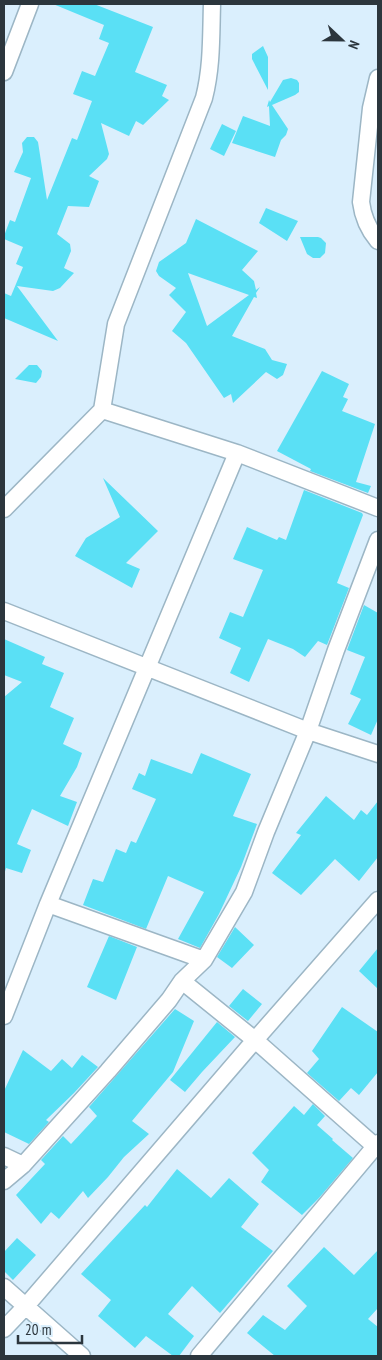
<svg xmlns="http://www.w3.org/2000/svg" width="382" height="1360" font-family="'PT Sans Narrow',sans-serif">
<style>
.building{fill:#5ae0f5;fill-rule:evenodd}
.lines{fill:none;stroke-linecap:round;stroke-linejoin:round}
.minor-casing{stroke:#9cb6c5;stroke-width:19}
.minor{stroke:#fff;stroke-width:16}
</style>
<rect width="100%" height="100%" fill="#daeffd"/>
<path class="building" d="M53,4h41l59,23 -18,45 32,13 -5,11 7,4 -26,25 -7,-4 -7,15 -28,-13 8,31 -2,5 -18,17 10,5 -10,26 -21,-1 -11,28 13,10 1,7 -7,17 10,5 -14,15 -7,3 -36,-5 41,55 -54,-23v-25l7,3 12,-29 -7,-3 7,-17 -19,-8v-3l6,-16 5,2 16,-44 -17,-6 9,-20 -1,-9 5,-6h7l4,5 9,58 25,-62 5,2 15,-39 -19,-7 9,-23 13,5 14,-33 -10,-4 5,-14z
M263,46l5,11v33l-16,-31v-5z
M291,78l6,2 2,3v9l-4,3 -23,10 16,24 -2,6 -5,5 -6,17 -43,-14 11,-27 27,10 -1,-20 -2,1 2,-7 1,2 13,-22z
M222,124l14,7 -12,25 -14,-7z
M266,208l32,13 -11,20 -28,-18z
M196,219l62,32 -16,19 12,11 2,9 4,-3 -4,6 1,5 -3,-1 -22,39 33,13 7,11 15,4 -4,11 -6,4 -11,-7 -33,31 -2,-9 -7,4 -38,-55 -14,-12 14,-19 -17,-17 7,-7 -17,-12 -3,-5 3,-9 27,-19zM188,273l61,22 -42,31z
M300,237h18l3,1 5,5 -1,10 -5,5h-7l-6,-4z
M29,365h8l5,6 -1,6 -5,6 -21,-4z
M322,371l27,13 -6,13 5,2 -6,12 33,13 -19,58 15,4 -3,7 -58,-22 1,-2 -34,-18z
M103,478l55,53 -32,32 14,6 -8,19 -57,-32 11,-18 34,-21z
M304,490l58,23 1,2 -26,68 12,5 -22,57 -9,-4 -13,16 -12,-8 -25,-10 -19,43 -19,-9 11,-25 -22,-10 11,-26 13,5 20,-47 -30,-11 14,-32 30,13 2,-3 7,3z
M364,605l14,8v106l-7,16 -23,-11 13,-25 -11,-5 15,-37 -18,-7z
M4,639l41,18 -3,7 22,9 -14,34 24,11 -11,26 19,9 -5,14 -17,29 17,6 -9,24 -36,-17 -15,35 14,6 -9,23 -16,-5 -2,7v-178l18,-15 -18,-7z
M201,753l50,21 -18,42 24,8 -16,43 -22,47 -19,34 -22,-9 26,-47 -36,-16 -22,53 -63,-24 10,-26 10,3 13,-33 10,4 5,-12 5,2 20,-44 -24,-10 7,-16 6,3 6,-17 41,15z
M326,796l28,24 7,-10 6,5 11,-14v56l-19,24 -24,-22 -34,36 -29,-22 29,-38 -5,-2z
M235,927l19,18 -22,23 -15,-11z
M109,936l28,11 -21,53 -29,-13z
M378,948v41l-19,-18z
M243,989l19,15 -14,17 -19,-15z
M342,1007l36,25v40l-19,23 -8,-7 -12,13 -32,-28 12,-14 -7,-8z
M175,1009l19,12 -21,51 -41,49 17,13 -25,23 -16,20 -20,21 -5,-7 -24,28 -8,-7 -10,12 -25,-29 29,-31 -4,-4 22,-24 8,8 26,-28 -8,-9z
M217,1022l18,15 -33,35 -17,20 -15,-12z
M23,1050l28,21 11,-12 10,9 10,-13 16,12 -24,26 -28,27 3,2 -20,22 -25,-12v-41z
M313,1104l12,12 -8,9 16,14 -1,1 21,18 -34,40 -17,17 -41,-33 8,-12 -17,-17 42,-47 10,9z
M177,1169l34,29 18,-20 30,26 -18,23 32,24 -53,62 -28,-27 -24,28 26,22 -15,20h-6l-27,-20 -11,12 -37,-32 13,-16 -30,-26 64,-69 2,2z
M17,1238l19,17 -23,25 -9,-9v-19z
M324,1247l30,28 24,-25v58l-10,11 10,8v29h-103l-28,-23 16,-18 22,15 22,-24 -20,-20z"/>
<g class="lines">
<defs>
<path id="minor" d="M4,72l26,-68
M378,78l-7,30 -10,94c2,16 7,27 17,39
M102,410l14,-86 88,-226c8,-31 7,-62 8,-94
M4,509l98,-99 135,43 141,55
M4,611l304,120 70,23
M48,904l156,56
M182,981l73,59 123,109
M4,1016l44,-112 189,-451
M4,1156l19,9
M4,1181l19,-16 85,-94 61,-71 13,-19 22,-21 40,-68 22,-60 42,-101 28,-81 42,-110
M4,1287l78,69
M4,1329l22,-23 229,-266 123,-140
M199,1356l179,-213"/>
</defs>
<use href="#minor" class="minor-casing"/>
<use href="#minor" class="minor"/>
</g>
<rect width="382" height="1360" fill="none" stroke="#2c363d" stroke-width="10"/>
<g transform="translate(342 40) rotate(112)" stroke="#daeffd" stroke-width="4" paint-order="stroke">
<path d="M0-4L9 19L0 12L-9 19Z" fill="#2c363d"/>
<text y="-8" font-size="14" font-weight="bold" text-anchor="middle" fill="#2c363d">N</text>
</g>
<path d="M18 1335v8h64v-8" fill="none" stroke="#2c363d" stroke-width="2.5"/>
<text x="25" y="1335" font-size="15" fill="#2c363d" stroke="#daeffd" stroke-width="4" paint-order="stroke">20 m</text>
</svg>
